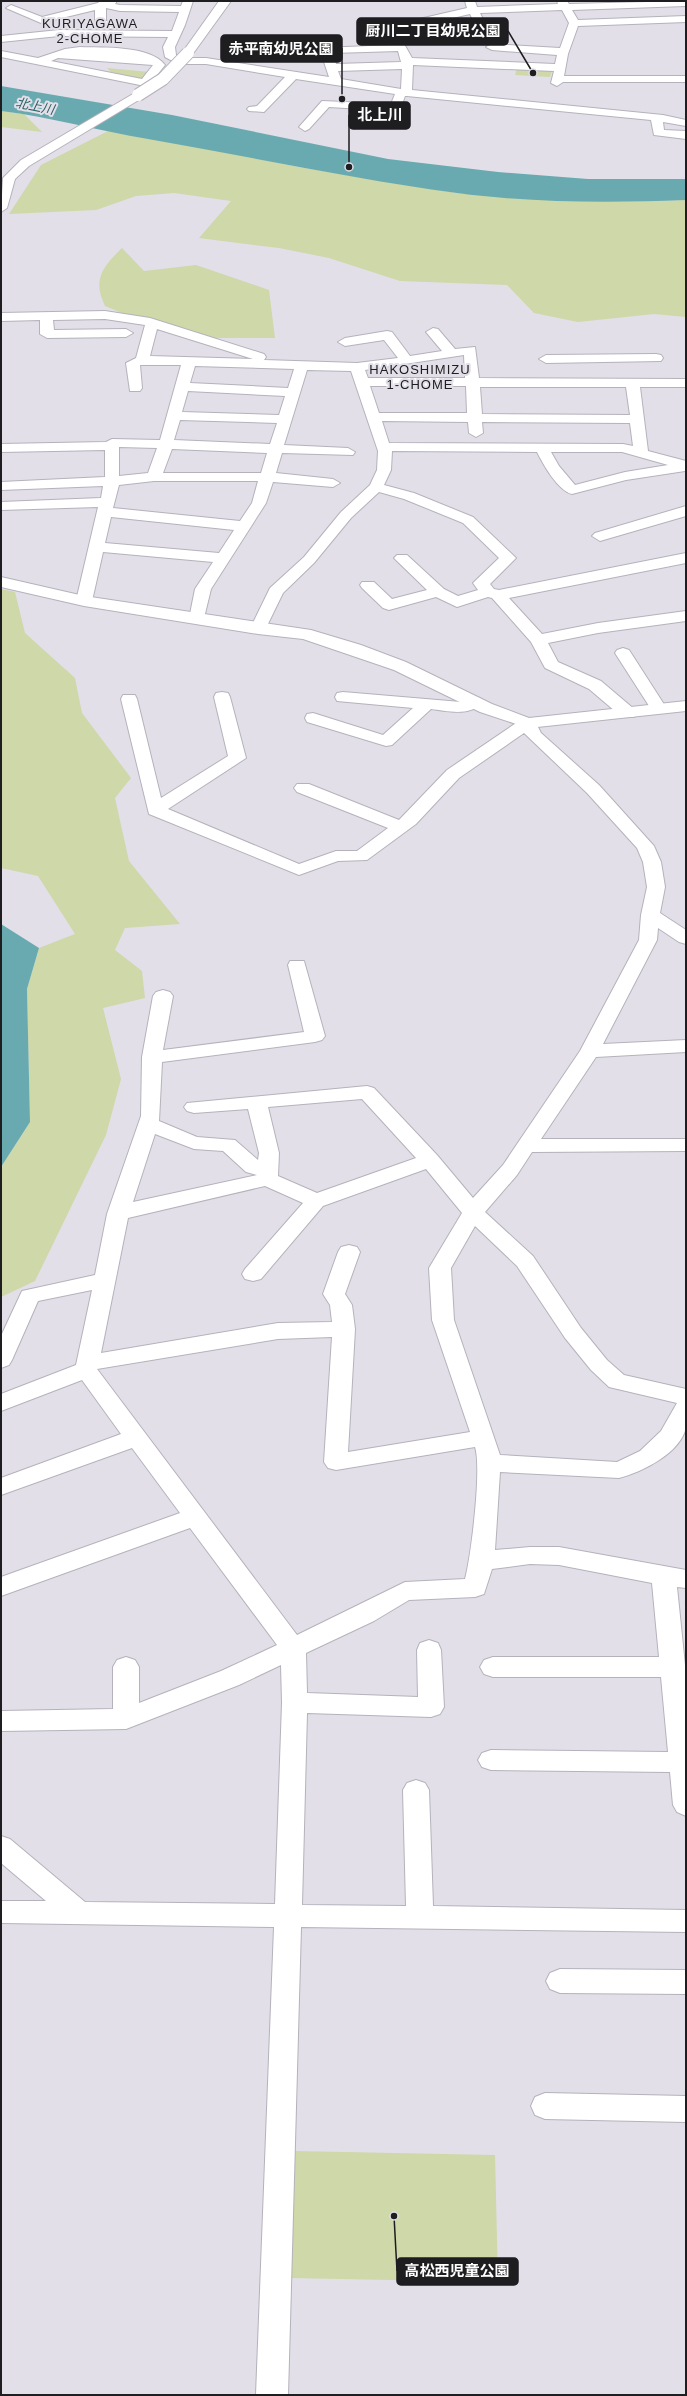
<svg xmlns="http://www.w3.org/2000/svg" width="687" height="2396" font-family="Arial,'Noto Sans JP',sans-serif">
<style>
.green{fill:#ced8a8}
.water{fill:#69aab0}
.lines{fill:none;stroke-linecap:round;stroke-linejoin:round}
.minor-casing{stroke:#b5b2bb;stroke-width:2}
.tertiary-casing{stroke:#b5b2bb;stroke-width:2}
.minor{fill:#fff;fill-rule:evenodd}
.tertiary{fill:#fff;fill-rule:evenodd}
.tertiary-bridge-casing{stroke:#b5b2bb;stroke-width:14;stroke-linecap:butt}
.tertiary-bridge{stroke:#fff;stroke-width:12}
.labels{text-anchor:middle;dominant-baseline:central;stroke-width:4;stroke-linejoin:round;paint-order:stroke}
.far-neighbourhood-label{font-size:13px;letter-spacing:1px;fill:#1e1d20;stroke:#e2dfe8}
.far-water-label{font-size:13px;font-style:italic;fill:#265e63;stroke:#e2dfe8}
.leader{fill:none;stroke:#1e1d20;stroke-width:1.5}
.callout-dot{fill:#1e1d20;stroke:#e2dfe8;stroke-width:1.5}
.callout{fill:#1e1d20;stroke:#1e1d20;stroke-width:1.5}
.callout-label{font-size:15px;text-anchor:middle;font-weight:bold;fill:#fff}
</style>
<rect width="100%" height="100%" fill="#e2dfe8"/>
<path class="green" d="M107,68l43,4 -5,7 -34,-7z
M517,68l31,2 4,1 -2,6 -35,-2z
M1,111l23,3 18,18 -41,-5z
M108,131l144,26 46,10 159,26 68,6 124,2 37,-1v117l-32,-3 -76,8 -44,-9 -27,-28 -107,-4 -71,-23 -50,-10 -80,-10 32,-37 -57,-8 -38,3 -40,14 -87,4 32,-49z
M122,248l22,23 52,-6 73,25 6,48h-70l-76,-22 -24,-10c-13,-27 -2,-39 17,-58z
M1,589l14,3 10,41 50,45 7,35 49,65 -16,20 14,63 51,63 -55,4 -10,22 27,21 3,27 -42,10 18,71 -15,56 -71,146 -34,16v-130l29,-45 -3,-133 12,-41 36,-14 -37,-58 -37,-8z
M294,2151l201,4 3,127 -209,-4z"/>
<path class="water" d="M1,86l171,29 216,44 110,13 90,7h98v21c-75,3 -154,3 -229,-7 -104,-14 -206,-36 -309,-54 -49,-8 -97,-22 -147,-28z
M1,924l38,24 -12,41 3,133 -29,45z"/>
<g class="lines">
<defs>
<path id="minor" d="M100,1h17l-2,3 5,1 61,1 2,-5h10l-8,24 -10,22 1,8 4,3h26l123,19 -9,-27 2,-2 71,-3 -22,-13 5,-3 91,-21 -2,-7h10l2,6 81,-3 -1,-3h10l2,3 117,-3v5l-114,4 6,10 108,-4v6l-108,4 -10,28 -4,22h122v6h-123l-6,4 -6,-3 3,-12 -141,-6 -1,25 251,25 23,5v6l-23,-4 1,8 22,1v8l-32,-4 -3,-15 -244,-24h-2l-5,14 -4,1 -67,-4 -20,22 -4,2 -6,-4 23,-26 69,3 4,-10 -99,-15 -32,33 -15,-1 -2,-2 2,-2 8,-1 28,-29 -79,-13h-28l-13,-7 -2,-10 5,-10 -109,-1 -58,6v-6l58,-6 113,1 7,-19 -59,-1 -14,-3v13h17l5,3c-4,6 -29,6 -33,0v-14l-54,13 -35,-15 5,-3 31,12 56,-14zM562,10l7,13 -9,25 -68,-4 -6,3 6,3 65,5 -2,9 -143,-6 -9,-16 -16,-9 83,-19 9,18 5,3 5,-3 -9,-19zM398,51l3,11 -65,2 -3,-11zM402,69l-1,20 -60,-10 -3,-8z
M80,47c23,1 70,-2 85,18l-16,20 -4,1 -144,-29v-6l37,7 27,-9zM58,58l95,7 -11,14 -91,-18z
M105,311l45,7 114,36 2,3 -2,3 93,3 41,-5 -14,-18 -39,6 -7,-4 7,-4 42,-7 5,1 18,24 32,-5 -16,-19 7,-4 5,1 17,20 20,-2 4,31 207,1v8h-46l8,64 38,10 -1,10 -59,9 -54,14c-14,-3 -29,-30 -35,-42l-145,-1 -1,19 -7,15 30,8 59,24 43,41 -26,26 4,5 5,1 187,-37v10l-177,35 33,36 56,-11 88,-12v10l-88,12 -50,10 10,19 43,19 33,28 2,4 -2,4h-12l-33,-28 -44,-21 -14,-26 -39,-44 -4,-1 -31,10 -21,-10 -47,13 -6,-2 -21,-20 -2,-3 2,-3h12l18,17 35,-9 -30,-29 -3,-3 3,-3h10l37,34 14,7 20,-6 -5,-7 26,-25 -36,-35 -59,-24 -25,-7 -28,26 -37,45 -31,30 -19,39h-12l-2,-3 20,-41 34,-31 37,-45 29,-27 7,-15 1,-19 -27,-80 -44,-1 -23,75 64,3 7,4 -2,3 -71,-2 -6,20 57,6 7,4 -7,4 -60,-5 -7,21 -55,86 -8,33h-12l-2,-3 6,-30 18,-27 -110,-10 -11,49 -2,3h-12l-2,-3 22,-94 -97,3v-8l100,-4 2,-12 -102,4v-8l104,-5v-27l-104,2v-8l105,-2 6,-3 48,1 21,-75h-41l2,23 -2,3h-10l-4,-28 10,-5 9,-33 -40,-6 -52,1 1,10 72,-1 7,4 -7,4 -79,1 -7,-4v-14l-39,1v-8zM157,329l96,30 -103,-3zM464,355l1,23h-97l-3,-8zM195,366l99,3 -6,19 -98,-5zM370,386h96l1,27h-88zM480,387h146l4,28 -148,-1zM188,391l97,5 -6,19 -97,-3zM180,420l97,3 -7,21 -96,-4zM382,421l86,1 1,11 7,4 7,-4 -1,-11 148,1 3,23 -10,-2 -234,-1zM119,447l38,1 -9,25 -29,3zM172,449l95,4 -6,20h-98zM551,452h71l46,13 -43,7 -50,13 -16,-19zM154,481h104l-6,22 -12,18 -127,-13 6,-23zM111,517l123,13 -15,23 -114,-10z
M656,354l5,1 2,3 -2,3 -115,2 -7,-4 7,-4z
M686,506v10l-86,25 -8,-5 3,-3z
M623,648l6,2 2,3 36,56 -2,4h-12l-2,-4 -36,-56 2,-3z
M222,692l6,1 2,4 16,61 -78,51 131,55 37,-13h21l31,-23 -91,-36 -3,-4 3,-4h12l90,36 48,-50 75,-51h12l7,14 58,52 55,61 7,16 4,25 -5,26 26,17v14l-7,-2 -21,-14 -1,12 -54,104 83,-4v12l-90,5 -55,82h145v12l-154,1 -15,23 -32,37 48,44 48,72 26,32 17,15 62,14c0,12 1,26 0,38 -5,26 -44,45 -67,51l-119,-6 -5,78 35,-3h29l127,23v18l-9,-1 9,88v141l-9,-4 -4,-7 -3,-33 -179,-2 -9,-3 -4,-7 4,-7 9,-3 177,2 -7,-75h-168l-9,-3 -4,-7 4,-7 9,-3h166l-7,-74 -93,-18 -29,-1 -38,5 -8,25 -9,3 -66,3 -35,21 -68,32 1,40 111,4 -1,-47 3,-7 9,-3 9,3 3,7 3,57 -4,7 -9,3 -124,-4 -5,192 104,1 -3,-116 4,-7 9,-3 9,3 4,7 4,116 253,4v22l-385,-5 -13,468h-32l18,-468 -273,-4v-22h45l-45,-38v-27l9,3 75,63 190,2 7,-201 -1,-38 -42,20 -113,44 -125,2v-20l112,-2v-42l4,-7 9,-3 9,3 4,7v36l82,-32 56,-26 -87,-117 -189,68v-19l179,-64 -48,-65 -131,47v-17l120,-44 -39,-54 -81,31v-17l75,-29 16,-75 -54,11 -26,59 -3,5 -8,3v-32l21,-45 73,-16 12,-61 34,-98 1,-59 11,-61 3,-4 7,-2 7,2 3,4 -10,54 141,-18 -16,-67 2,-4h14l21,75 -3,4 -7,2 -153,20 -3,59 38,16 38,3 23,20 1,-7 -11,-44 -54,4 -7,-2 -3,-4 3,-4 180,-17 7,2 63,67 36,43 30,-33 77,-114 59,-111 2,-25 6,-28 -4,-25 -6,-14 -50,-55 -63,-60 -65,45 -43,46 -49,36 -29,1 -39,14 -150,-61 -28,-115 2,-4h12l2,4 24,99 67,-42 -14,-59 2,-4zM362,1099l54,59 -99,35 -39,-17 1,-23 -11,-46zM155,1134l39,15 29,2 23,21 11,3 -124,27zM426,1169l36,44 -33,55 3,52 38,112 -122,20 7,-123 -3,-24 -7,-11 15,-42 -3,-5 -8,-2 -8,2 -3,5 -15,42 7,11 2,17 -54,1 -177,30 27,-135 137,-32 38,17 -58,66 -3,5 3,5 8,2 8,-2 62,-73zM475,1226l42,40 48,72 26,32 18,17 68,16 -16,28 -21,20 -23,11 -117,-7 -46,-135 -3,-52zM332,1337l-8,125 4,6 8,2 139,-23c7,22 -4,109 -10,132l-60,3 -108,53 -200,-266 181,-30z
M343,692l118,10 13,-5 6,1 2,4c-10,15 -36,9 -51,7l-39,36 -6,1 -79,-24 -2,-4 2,-4 6,-1 70,22 30,-27 -76,-7 -2,-4 2,-4z
M560,1969l126,1v24l-126,-1 -10,-4 -4,-8 4,-8z
M545,2093l141,3v26l-141,-3 -10,-4 -4,-9 4,-9z"/>
<path id="tertiary" d="M219,1h12l-39,54h-8l-2,-2z
M138,91l4,1 2,3 -2,3 -113,68 -14,13 -8,29 -6,4 2,-34 18,-18z
M1,577l83,19 227,34 50,15 45,17 86,42 37,14 157,-17v10l-158,17 -48,-16 -86,-42 -91,-31 -45,-5 -174,-28 -83,-19z"/>
</defs>
<use href="#minor" class="minor-casing"/>
<use href="#tertiary" class="tertiary-casing"/>
<use href="#minor" class="minor"/>
<use href="#tertiary" class="tertiary"/>
<defs>
<path id="tertiary-bridge" d="M138,95l25,-16 25,-26"/>
</defs>
<use href="#tertiary-bridge" class="tertiary-bridge-casing"/>
<use href="#tertiary-bridge" class="tertiary-bridge"/>
</g>
<g class="labels">
<g class="far-neighbourhood-label">
<text x="90" y="23">KURIYAGAWA<tspan x="90" dy="15">2-CHOME</tspan></text>
<text x="420" y="369">HAKOSHIMIZU<tspan x="420" dy="15">1-CHOME</tspan></text>
</g>
<g class="far-water-label">
<text transform="translate(35 106) rotate(11)">北上川</text>
</g>
</g>
<path class="leader" d="M533 73L508 31M342 99L342 48M349 167L349 115M394 2216L397 2271"/>
<g class="callout-dot">
<circle cx="533" cy="73" r="4"/>
<circle cx="342" cy="99" r="4"/>
<circle cx="349" cy="167" r="4"/>
<circle cx="394" cy="2216" r="4"/>
</g>
<g class="callout">
<rect x="357" y="18" width="151" height="27" rx="4"/>
<rect x="221" y="35" width="121" height="27" rx="4"/>
<rect x="349" y="102" width="61" height="27" rx="4"/>
<rect x="397" y="2258" width="121" height="27" rx="4"/>
</g>
<g class="callout-label">
<text x="433" y="36">厨川二丁目幼児公園</text>
<text x="281" y="54">赤平南幼児公園</text>
<text x="380" y="120">北上川</text>
<text x="457" y="2276">高松西児童公園</text>
</g>
<rect width="687" height="2396" fill="none" stroke="#1e1d20" stroke-width="4"/>
</svg>
